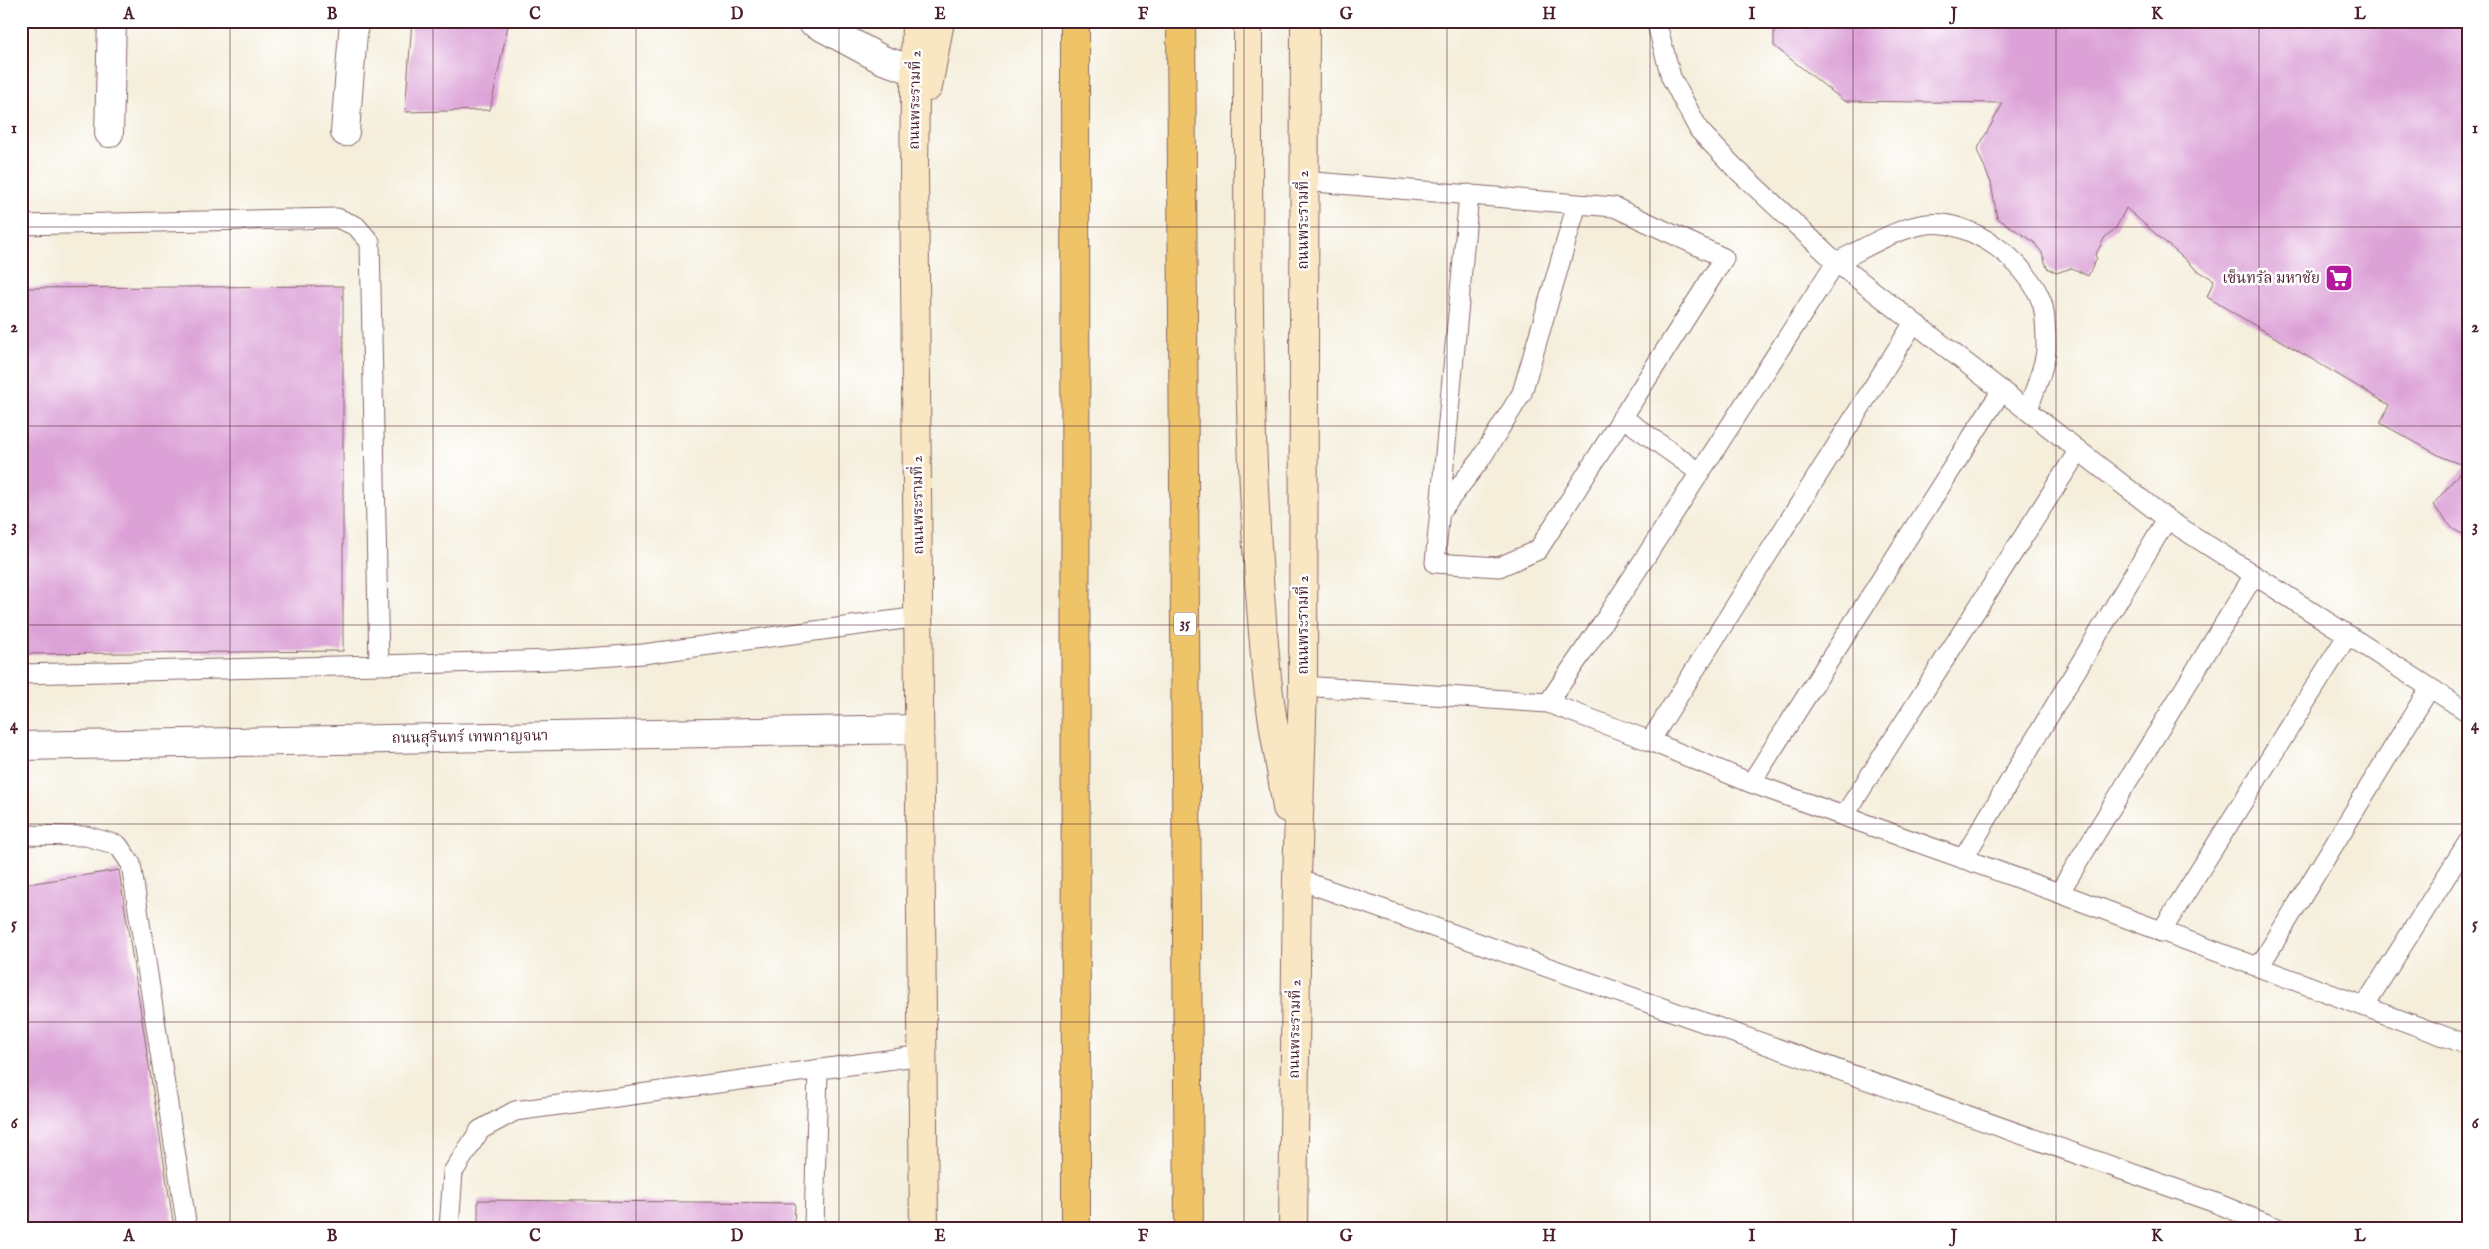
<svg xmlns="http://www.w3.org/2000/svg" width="2489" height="1249" font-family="'IM FELL English','Noto Serif Thai',serif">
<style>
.building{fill:#dca1d7}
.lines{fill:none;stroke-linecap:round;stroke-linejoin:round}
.lane-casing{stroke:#866769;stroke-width:21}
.street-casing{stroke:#866769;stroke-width:30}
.secondary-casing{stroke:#866769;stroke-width:30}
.highway-casing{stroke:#866769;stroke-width:30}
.lane{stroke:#fff;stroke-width:19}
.street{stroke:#fff;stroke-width:28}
.secondary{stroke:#f9e7c3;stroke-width:28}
.highway{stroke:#efc469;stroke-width:28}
.grid{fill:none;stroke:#4a1f2b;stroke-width:1;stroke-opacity:0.55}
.labels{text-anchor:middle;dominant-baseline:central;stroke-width:5;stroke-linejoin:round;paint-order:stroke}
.shield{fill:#fff;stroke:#80626b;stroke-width:1}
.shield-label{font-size:14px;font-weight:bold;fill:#4a1f2b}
.street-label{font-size:15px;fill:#4a1f2b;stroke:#fff}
.poi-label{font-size:15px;fill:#4a1f2b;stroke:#fff;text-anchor:end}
.neatline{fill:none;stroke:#4a1f2b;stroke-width:2}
.grid-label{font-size:16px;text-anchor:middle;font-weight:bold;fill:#4a1f2b}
</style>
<rect width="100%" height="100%" fill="#fff"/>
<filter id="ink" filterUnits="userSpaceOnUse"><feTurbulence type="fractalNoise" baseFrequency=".02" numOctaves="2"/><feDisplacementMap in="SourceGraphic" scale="10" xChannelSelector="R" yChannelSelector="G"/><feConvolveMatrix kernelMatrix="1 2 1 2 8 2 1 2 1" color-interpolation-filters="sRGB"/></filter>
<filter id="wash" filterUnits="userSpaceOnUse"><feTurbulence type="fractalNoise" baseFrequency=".0096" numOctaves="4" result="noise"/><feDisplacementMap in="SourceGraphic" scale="20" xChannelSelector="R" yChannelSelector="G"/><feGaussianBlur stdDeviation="1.12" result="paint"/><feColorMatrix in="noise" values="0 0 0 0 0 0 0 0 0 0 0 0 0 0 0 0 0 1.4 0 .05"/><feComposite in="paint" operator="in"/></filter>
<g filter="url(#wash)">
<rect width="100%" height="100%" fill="#f4eedb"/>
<g id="blocks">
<path class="building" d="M412,21h97l-19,89 -85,2z
M1774,21h694v516l-15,-8 -20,-24 32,-39 -21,-8 -64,-35 9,-18 -182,-108 7,-17 -17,-10 -71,-62 -10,20 -11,9 -10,19 2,2 -9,18 -16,-8 -16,5 -9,-5 -5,-15 -8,-11 -37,-24 -6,-35 -14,-33 26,-47 -159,-2 -70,-55z
M343,286v365l-322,3v-366z
M119,870l55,358h-153v-343z
M478,1200l317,3 -1,25h-316z"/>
</g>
</g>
<g filter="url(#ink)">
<use href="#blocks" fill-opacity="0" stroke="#866769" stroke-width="1"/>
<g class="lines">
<defs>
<path id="lane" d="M1656,21l15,56 28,53 35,37 102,95 331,257 301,193
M1303,181l311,26 110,51 -186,292 -39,17 -64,-4 34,-369
M21,225l316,-7 19,8 14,16 9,423 -358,9
M1622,417l77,55
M1440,512l40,-52 42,-67 55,-189
M379,665l174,-5 90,-6 276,-37
M1303,686l245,17 102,38 101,42 308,110 409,152
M1548,703l60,-88 228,-353c28,-13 60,-34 91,-38 44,-5 101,38 115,79 4,12 4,32 4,45 0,17 -13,45 -18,62
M1650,741l263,-417
M1751,783l251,-393
M1844,816l235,-366
M21,835l65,1 32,9 13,19 56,364
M1963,859l204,-340
M1297,879l919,324 61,25
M2059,893l195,-318
M2161,932l186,-296
M2259,967l170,-278
M2365,1005l103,-163
M449,1228l4,-56 27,-42 35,-19 408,-56
M814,1228l4,-158"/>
<path id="street" d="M811,21l72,39 33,11
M345,132l9,-111
M109,133l3,-112
M21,746l897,-17"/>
<path id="secondary" d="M916,21l-2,149 10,1058
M1248,21c0,215 -2,431 18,646 4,47 14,94 21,141
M928,87l12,-66
M1293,1228l4,-349 6,-193 2,-665"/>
<path id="highway" d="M1075,21l1,1207
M1181,21l8,1207"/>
</defs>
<use href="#lane" class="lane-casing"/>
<use href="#street" class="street-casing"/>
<use href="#secondary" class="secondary-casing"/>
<use href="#highway" class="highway-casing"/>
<use href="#lane" class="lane"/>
<use href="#street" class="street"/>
<use href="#secondary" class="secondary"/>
<use href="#highway" class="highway"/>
</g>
</g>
<path class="grid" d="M230,21v1207M433,21v1207M636,21v1207M839,21v1207M1042,21v1207M1244,21v1207M1447,21v1207M1650,21v1207M1853,21v1207M2056,21v1207M2259,21v1207M21,227h2447M21,426h2447M21,625h2447M21,824h2447M21,1022h2447"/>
<defs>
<symbol id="supermarket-square" viewBox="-11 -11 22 22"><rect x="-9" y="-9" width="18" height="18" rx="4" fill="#b5179e" stroke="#fff"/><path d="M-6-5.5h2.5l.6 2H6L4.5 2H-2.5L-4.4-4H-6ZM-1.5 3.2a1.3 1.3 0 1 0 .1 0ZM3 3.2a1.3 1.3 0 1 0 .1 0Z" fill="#fff"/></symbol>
</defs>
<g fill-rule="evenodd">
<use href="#supermarket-square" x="2323" y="262" width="32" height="32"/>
</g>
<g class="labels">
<rect class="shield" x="1174" y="612.5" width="22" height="23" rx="4"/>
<g class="shield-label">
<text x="1185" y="624">35</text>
</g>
<g class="street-label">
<text transform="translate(915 100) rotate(-89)">ถนนพระรามที่ 2</text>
<text transform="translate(1303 220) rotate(-90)">ถนนพระรามที่ 2</text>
<text transform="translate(918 505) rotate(-91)">ถนนพระรามที่ 2</text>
<text transform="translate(1303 625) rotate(-90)">ถนนพระรามที่ 2</text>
<text transform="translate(470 737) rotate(-1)">ถนนสุรินทร์ เทพกาญจนา</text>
<text transform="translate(1295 1029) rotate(-89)">ถนนพระรามที่ 2</text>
</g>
<g class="poi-label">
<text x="2320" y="278">เซ็นทรัล มหาชัย</text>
</g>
</g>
<rect width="2489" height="1249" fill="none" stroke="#fff" stroke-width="55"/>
<rect x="28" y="28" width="2434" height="1194" class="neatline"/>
<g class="grid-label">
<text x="129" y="19">A</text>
<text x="332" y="19">B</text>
<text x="535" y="19">C</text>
<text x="737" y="19">D</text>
<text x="940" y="19">E</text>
<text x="1143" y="19">F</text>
<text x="1346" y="19">G</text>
<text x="1549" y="19">H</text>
<text x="1752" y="19">I</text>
<text x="1954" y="19">J</text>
<text x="2157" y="19">K</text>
<text x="2360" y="19">L</text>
<text x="14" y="133">1</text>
<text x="2475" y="133">1</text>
<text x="14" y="332">2</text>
<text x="2475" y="332">2</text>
<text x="14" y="531">3</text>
<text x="2475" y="531">3</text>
<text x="14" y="730">4</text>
<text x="2475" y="730">4</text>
<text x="14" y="929">5</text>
<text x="2475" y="929">5</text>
<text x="14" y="1128">6</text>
<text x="2475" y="1128">6</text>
<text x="129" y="1241">A</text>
<text x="332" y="1241">B</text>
<text x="535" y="1241">C</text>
<text x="737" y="1241">D</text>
<text x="940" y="1241">E</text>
<text x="1143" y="1241">F</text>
<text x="1346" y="1241">G</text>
<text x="1549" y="1241">H</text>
<text x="1752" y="1241">I</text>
<text x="1954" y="1241">J</text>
<text x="2157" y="1241">K</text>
<text x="2360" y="1241">L</text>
</g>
</svg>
